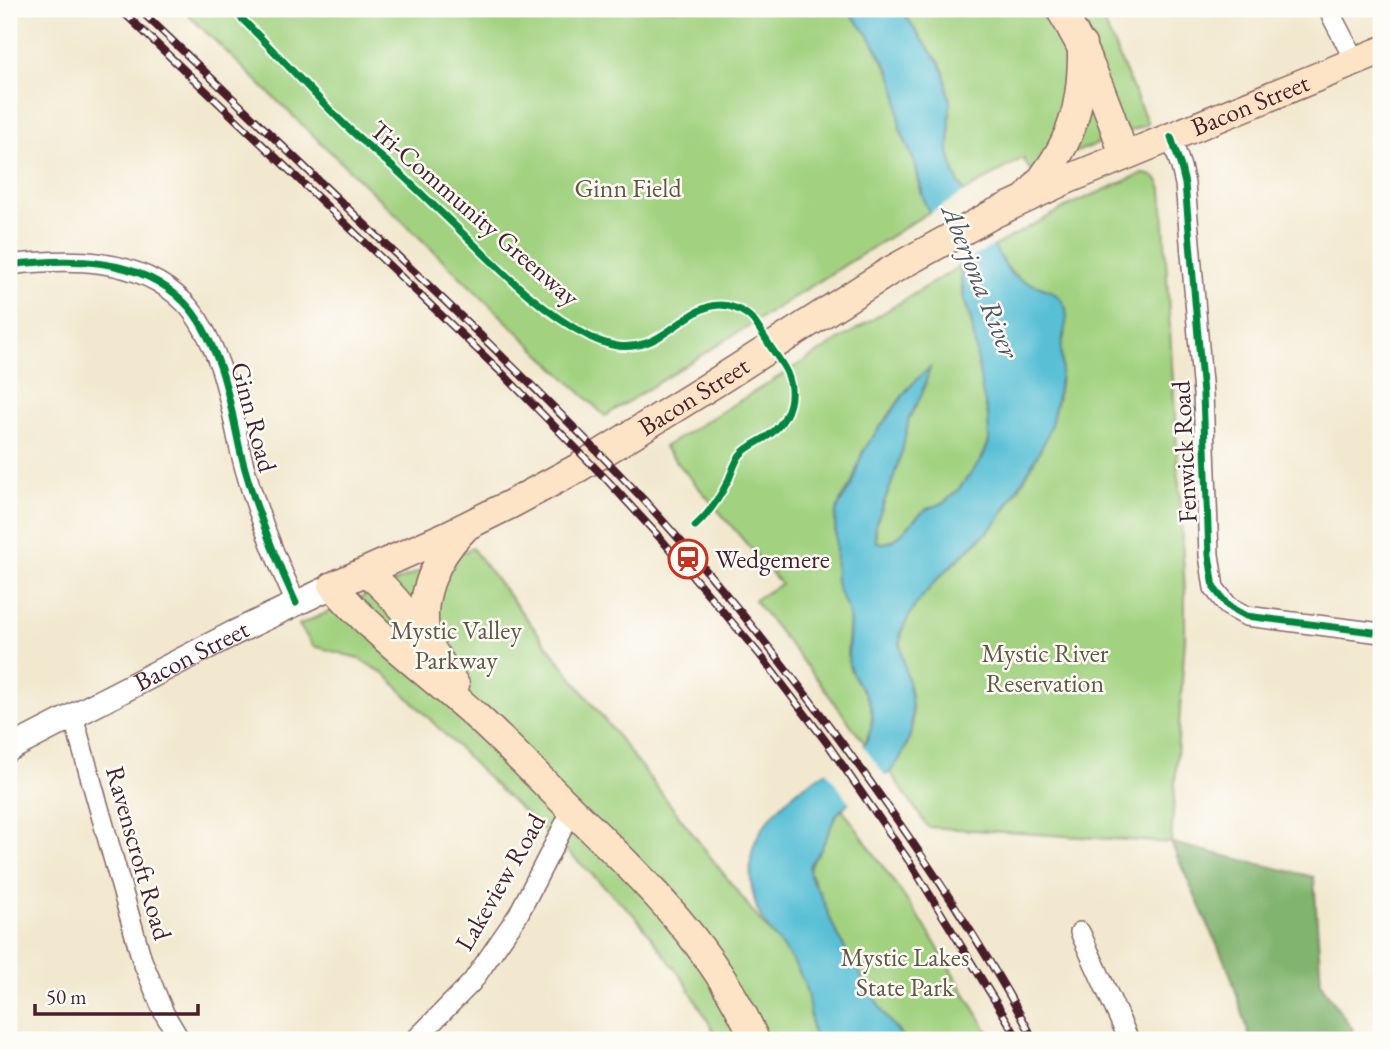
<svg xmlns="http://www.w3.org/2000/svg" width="1390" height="1049" font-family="'EB Garamond',serif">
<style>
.green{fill:#a2d280;stroke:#767856;stroke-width:2}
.forest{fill:#81b46e;stroke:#666a4c;stroke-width:2}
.water{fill:#58bfd5;stroke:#516f80;stroke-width:2}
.pier{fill:#f2e8cf}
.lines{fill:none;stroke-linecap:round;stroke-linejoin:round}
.minor-casing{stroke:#856564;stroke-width:22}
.tertiary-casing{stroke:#856564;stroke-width:27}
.secondary-casing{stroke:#856564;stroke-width:31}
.minor{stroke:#fff;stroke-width:19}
.tertiary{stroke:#fff;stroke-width:24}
.secondary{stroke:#fee4c6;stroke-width:28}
.rail-casing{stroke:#4a1f2b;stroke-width:8}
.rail{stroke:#fdfcf7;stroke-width:5;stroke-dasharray:16;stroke-linecap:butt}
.cycleway-casing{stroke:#fdfcf7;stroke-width:11}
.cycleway{stroke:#00873e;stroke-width:7}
.labels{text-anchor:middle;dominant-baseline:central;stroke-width:5;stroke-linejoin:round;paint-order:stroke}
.street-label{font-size:26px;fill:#4a1f2b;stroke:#fdfcf7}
.park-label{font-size:26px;fill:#645544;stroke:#fdfcf7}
.poi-label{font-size:26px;fill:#4a1f2b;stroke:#fdfcf7;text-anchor:start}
.water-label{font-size:28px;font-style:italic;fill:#4f5766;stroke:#fdfcf7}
</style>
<rect width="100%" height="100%" fill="#fdfcf7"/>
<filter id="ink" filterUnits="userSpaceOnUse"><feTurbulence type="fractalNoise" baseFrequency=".0143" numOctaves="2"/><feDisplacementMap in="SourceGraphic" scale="14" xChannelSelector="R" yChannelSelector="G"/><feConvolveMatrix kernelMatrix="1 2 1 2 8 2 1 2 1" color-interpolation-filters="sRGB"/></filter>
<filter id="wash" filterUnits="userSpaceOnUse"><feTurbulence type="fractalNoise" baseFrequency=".00686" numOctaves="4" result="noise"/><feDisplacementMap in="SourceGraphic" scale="28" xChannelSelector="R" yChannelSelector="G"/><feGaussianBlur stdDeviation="1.57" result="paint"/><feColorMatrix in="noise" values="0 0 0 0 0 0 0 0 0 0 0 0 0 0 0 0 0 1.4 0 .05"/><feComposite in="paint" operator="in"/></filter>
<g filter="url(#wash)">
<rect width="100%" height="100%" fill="#f2e8cf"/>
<path class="green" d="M182,9h664l22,25 27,48 2,11 3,36 15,34 6,29 8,20 -324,204z
M901,9h196l10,20 41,95 -118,46 -7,-12 -59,34 -9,-16 -6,-24 1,-49 -6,-30 -5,-11 -17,-22z
M1141,174c12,0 18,4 21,16l23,402v46l-14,205 -243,-16 -38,-55c9,-12 19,-27 22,-42 6,-37 -22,-78 -6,-110 22,-40 60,-64 90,-97 7,-8 12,-18 18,-27 22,-34 40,-71 46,-112 1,-12 -1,-25 1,-37 1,-5 4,-11 4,-16 -1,-9 -11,-30 -14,-40 -32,-10 -41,-14 -57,-45l78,-42z
M960,266c1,12 1,26 5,37 3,9 6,17 8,26 4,21 6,43 10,64 3,15 9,32 6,48 -4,18 -29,49 -43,60 -6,5 -14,5 -20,9 -18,10 -24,33 -46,33l-4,-2v-18l16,-41 10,-31 7,-33 17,-34 -18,4 -46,65 -11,32 -11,16 -5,19 2,64 11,26 2,8 -3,34 3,17 15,24 6,13 1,11 -1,10 -6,17 -48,-65 -63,-79 27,-16 -117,-137z
M472,548l292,378c20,21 37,41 44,70 3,15 2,30 7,44h-96l-34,-58 -49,-65 -57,-55 -76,-69 -116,-117 -29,-18 -45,-12 -14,-21z
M842,808l82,117 69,115h-88l-19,-23 -21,-32 -30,-55 -26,-59c1,-9 6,-13 11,-21 9,-14 9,-27 22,-42z"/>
<path class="forest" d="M1171,843l143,34 7,107 32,46 -10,10h-92l-21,-67z"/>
<path class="water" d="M846,9h55l21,31 17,22 5,11 6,30 -1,49 6,24 9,16 36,65 11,17 10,6 30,11 9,7 6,10 1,10 -6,30 1,19 -3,19 -7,36 -7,19 -11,20 -36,60 -61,58 -22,27 -8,14 -6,12 -1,13 11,50 1,21 -1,15 -5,15 -7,14 -9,12 -43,32 -11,11 -15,34 -11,15 -1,7 2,8 9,14 15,37 14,26 37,61 19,23h-90c-6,-18 -4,-38 -11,-57 -12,-34 -44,-51 -50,-86 -4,-15 -5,-37 0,-52 8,-23 36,-51 56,-63 13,-9 48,-28 56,-40 3,-6 5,-14 6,-20 3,-27 -19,-37 -23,-58 -3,-16 3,-32 0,-48 -1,-12 -11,-21 -13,-34 -1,-14 0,-28 0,-42 0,-9 -2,-18 0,-27 3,-11 10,-18 15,-28 5,-9 6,-20 11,-30 6,-14 17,-27 27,-39 15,-21 20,-32 41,-48l-9,28 -12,22 -7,33 -10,31 -16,41 -1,14 1,4 4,2 11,-1 8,-6 20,-21 8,-6 17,-6 13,-12 25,-32 7,-17v-7l-1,-19 -6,-26 -9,-59 -3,-16 -5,-13 -5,-36 -35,-62 -10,-41 -15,-34 -3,-36 -7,-22 -22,-37z"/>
<path class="pier" d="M967,191l29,53 -40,23 -29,-52z
M861,743l26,35 -36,27 -26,-36z"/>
</g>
<g filter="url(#ink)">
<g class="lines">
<defs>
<path id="minor" d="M1328,9l27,52
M1171,137l10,30 4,17 18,210 6,161 5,33 14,18 18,10 135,17
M9,265c59,-7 129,-9 175,37 17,17 28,42 36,64 10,29 14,59 21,88 13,52 33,101 55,149
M73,716l69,244 22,53 16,27
M1080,932l49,108
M415,1040l57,-58 46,-67 54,-105"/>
<g id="tertiary">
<path id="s1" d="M9,749l225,-116 99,-47"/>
</g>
<g id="secondary">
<path d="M1060,9c29,46 48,96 64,147"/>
<path d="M1028,196c43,-50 55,-86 54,-151"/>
<path d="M366,572c37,28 63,75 89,113"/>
<path d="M428,642c-13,-38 7,-85 35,-112"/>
<path id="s2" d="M755,1040c-40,-92 -110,-159 -181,-228 -33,-32 -65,-66 -99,-97 -47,-42 -100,-80 -142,-129l115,-51 63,-31 67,-36 140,-87 172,-110 105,-58 71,-33 315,-129"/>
</g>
</defs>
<use href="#minor" class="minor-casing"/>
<use href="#tertiary" class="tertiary-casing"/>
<use href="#secondary" class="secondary-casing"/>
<use href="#minor" class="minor"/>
<use href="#tertiary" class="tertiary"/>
<use href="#secondary" class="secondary"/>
<defs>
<path id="rail" d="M120,9l383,365 104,106 54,59 99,116 67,88 84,121 108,176
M139,9c88,84 176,168 264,252 82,78 163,156 240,238 80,87 152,179 221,274 61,85 121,174 170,267"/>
</defs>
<use href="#rail" class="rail-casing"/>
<use href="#rail" class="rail"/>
<defs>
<path id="cycleway" d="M232,9c38,37 73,76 111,114 16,16 34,30 51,45 19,17 36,34 54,51 44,42 87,90 142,118 19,9 36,13 56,6 31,-10 54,-49 89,-35 7,3 13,6 18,12 6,8 12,18 17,26 6,9 13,18 17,27 9,21 3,43 -13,58 -10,10 -25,13 -34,24 -5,7 -8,17 -11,24 -9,18 -19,34 -34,47
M1171,137l10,30 4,17 18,210 6,161 5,33 14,18 18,10 135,17
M9,265c59,-7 129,-9 175,37 17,17 28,42 36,64 10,29 14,59 21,88 13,52 33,101 55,149"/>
</defs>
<use href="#cycleway" class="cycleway-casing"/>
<use href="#cycleway" class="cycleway"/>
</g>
</g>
<defs>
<symbol id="station-ring" viewBox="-11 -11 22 22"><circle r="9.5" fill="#fdfcf7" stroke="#c8321e" stroke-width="1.5"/><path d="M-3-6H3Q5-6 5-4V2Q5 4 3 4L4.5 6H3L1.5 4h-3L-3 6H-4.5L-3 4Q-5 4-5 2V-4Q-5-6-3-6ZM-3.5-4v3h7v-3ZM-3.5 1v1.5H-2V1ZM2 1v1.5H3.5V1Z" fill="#c8321e"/></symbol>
</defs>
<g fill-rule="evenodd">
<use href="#station-ring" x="666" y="537" width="44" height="44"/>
</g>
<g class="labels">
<g class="street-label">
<text stroke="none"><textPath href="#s2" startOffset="1662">Bacon Street</textPath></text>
<text transform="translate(475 213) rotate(41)">Tri-Community Greenway</text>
<text stroke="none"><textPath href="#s2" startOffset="1032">Bacon Street</textPath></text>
<text transform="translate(254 417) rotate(75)">Ginn Road</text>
<text transform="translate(1184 452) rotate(-93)">Fenwick Road</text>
<text stroke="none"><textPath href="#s1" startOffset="205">Bacon Street</textPath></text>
<text transform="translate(139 853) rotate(74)">Ravenscroft Road</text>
<text transform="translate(500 882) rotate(-60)">Lakeview Road</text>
</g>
<g class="park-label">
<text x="628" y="188">Ginn Field</text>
<text x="456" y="630">Mystic Valley<tspan x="456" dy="30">Parkway</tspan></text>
<text x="1045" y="653">Mystic River<tspan x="1045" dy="30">Reservation</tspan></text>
<text x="905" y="957">Mystic Lakes<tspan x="905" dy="30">State Park</tspan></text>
</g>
<g class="poi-label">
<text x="715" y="559">Wedgemere</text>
</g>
<g class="water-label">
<text transform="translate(981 281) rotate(68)">Aberjona River</text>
</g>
</g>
<rect width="1390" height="1049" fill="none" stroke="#fdfcf7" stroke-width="35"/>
<path d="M35 1004v10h163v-10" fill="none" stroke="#4a1f2b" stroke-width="3.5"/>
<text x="46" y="1004" font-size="21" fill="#4a1f2b" stroke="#fdfcf7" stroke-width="5" paint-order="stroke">50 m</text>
</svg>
